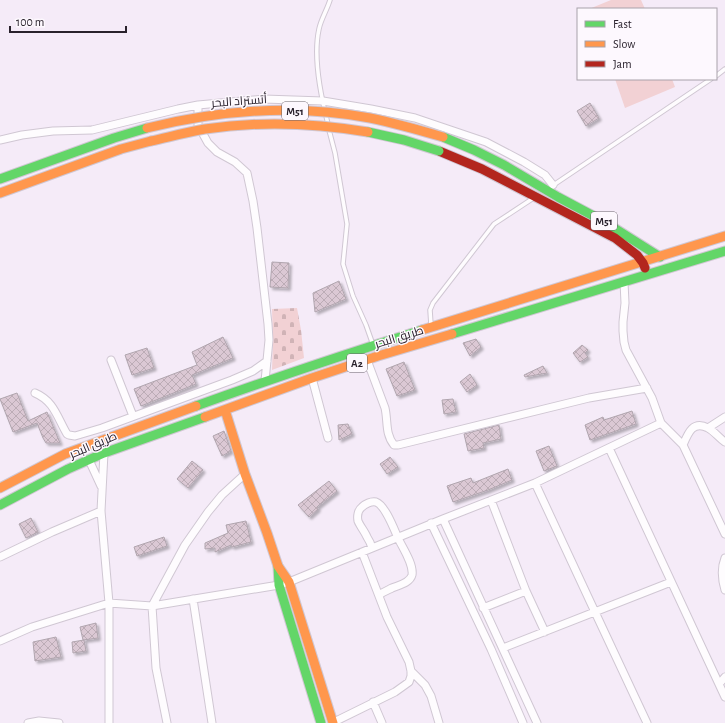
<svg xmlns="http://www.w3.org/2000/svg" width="725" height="723" font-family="'Alegreya Sans',Cairo,sans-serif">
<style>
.cemetery{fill:url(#cemetery-stones)}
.park{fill:#f2d1d4}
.building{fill:url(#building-cross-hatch);stroke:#b0a5ae;filter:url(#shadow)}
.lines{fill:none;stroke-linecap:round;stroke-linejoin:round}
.lane-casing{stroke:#d0c7d3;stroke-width:5.5}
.street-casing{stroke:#d0c7d3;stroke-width:9}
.fast-casing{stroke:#d0c7d3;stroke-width:11}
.slow-casing{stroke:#d0c7d3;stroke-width:11}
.jam-casing{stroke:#d0c7d3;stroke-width:11}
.lane{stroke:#fefcfe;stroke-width:3.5}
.street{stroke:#fefcfe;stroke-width:7}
.fast{stroke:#63d668;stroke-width:9}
.slow{stroke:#ff974d;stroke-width:9}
.jam{stroke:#b3261e;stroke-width:9}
.fast-bridge-casing{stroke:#d0c7d3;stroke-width:11;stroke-linecap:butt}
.slow-bridge-casing{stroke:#d0c7d3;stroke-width:11;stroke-linecap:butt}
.fast-bridge{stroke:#63d668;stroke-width:9}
.slow-bridge{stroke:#ff974d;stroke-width:9}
.labels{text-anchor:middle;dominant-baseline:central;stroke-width:3;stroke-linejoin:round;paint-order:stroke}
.shield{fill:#fdf8fe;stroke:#69626b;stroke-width:1}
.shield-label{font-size:11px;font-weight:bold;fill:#29212c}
.street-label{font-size:12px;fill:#29212c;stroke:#fdf8fe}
</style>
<defs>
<pattern id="cemetery-stones" width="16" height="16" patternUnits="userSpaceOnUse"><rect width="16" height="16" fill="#f2d1d4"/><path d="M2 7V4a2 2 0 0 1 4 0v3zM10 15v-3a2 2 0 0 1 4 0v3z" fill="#d0b3b6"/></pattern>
<pattern id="building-cross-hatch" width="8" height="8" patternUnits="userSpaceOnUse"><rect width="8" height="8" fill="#dbc8d4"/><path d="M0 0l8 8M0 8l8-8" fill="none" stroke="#bcacb6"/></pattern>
<filter id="shadow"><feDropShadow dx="2.5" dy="2.5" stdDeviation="1" flood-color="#0004"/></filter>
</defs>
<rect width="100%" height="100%" fill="#f5ebf8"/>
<path class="cemetery" d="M297,308l4,22 3,28 -32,12 1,-29 -1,-32z"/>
<path class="park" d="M611,0h30l4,9h-56z
M615,79h57l3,8 -50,21z"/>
<path class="building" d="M590,103l9,15 -13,8 -9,-15z
M272,262l17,1 -1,25 -18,-1z
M339,281l7,18 -31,13 -2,-19z
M223,337l10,21 -41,17 4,9 -55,22 -7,-17 63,-24 -5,-13z
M476,339l5,8 -11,9 -7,-13z
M582,345l6,5 -3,3 3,4 -8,5 -7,-9z
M147,348l7,20 -22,7 -7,-20z
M404,362l11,28 -18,6 -11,-27z
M543,366l4,7 -22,4 -1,-2z
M470,374l7,11 -10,7 -7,-10z
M17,393l11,28 19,-9 13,31h-14l-3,-5 -6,-15 -24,9 -13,-33z
M453,399l3,13 -12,2 -2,-14z
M632,411l4,13 -46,16 -5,-15 18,-8 1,3z
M348,424l4,10 -13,6 -1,-15z
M499,425l2,14 -18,4 1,5 -16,3 -4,-17z
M224,431l7,20 -9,5 -9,-20z
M549,446l8,20 -13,5 -8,-20z
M390,457l8,10 -11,7 -7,-10z
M192,461l11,9 -15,18 -11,-9z
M508,469l4,11 -24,10 -35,12 -6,-16 24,-8 2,5z
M329,481l8,10 -20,16 1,2 -9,8 -11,-12z
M31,518l7,14 -12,6 -7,-14z
M246,521l5,21 -19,5 -1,-2 -16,7v-4l-10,1v-6l23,-10 -2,-8z
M164,537l3,9 -30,10 -3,-9z
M96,623l2,15 -15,2 -3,-13z
M56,637l5,20 -26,4 -2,-19z
M84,640l2,11 -13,2 -1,-11z"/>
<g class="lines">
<defs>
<path id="lane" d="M716,76l9,-7
M328,124c-7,-27 -15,-68 -9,-95 2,-10 8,-19 11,-29
M329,130l6,23 12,71 -4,40 10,32 13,29 6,17
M552,186l159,-107
M431,325l-1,-15 3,-7 61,-79 38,-25"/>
<path id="street" d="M198,105l66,-6 59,2 48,8 44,9 71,24 38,20 21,13 8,10
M0,140l22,-5 31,-4 39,-1 86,-21 20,-4v20l10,18 9,9 18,10 12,11 6,28 4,27 11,96 1,16 -4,41
M624,282l1,21 -2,19v9l1,11 2,8 26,48 9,25 22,22 42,89
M111,360l22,56
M367,360l18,48c3,13 0,26 9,37h4l191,-47 58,-10
M312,378l16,60
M35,393c19,8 22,24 32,41l2,1 6,1 27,-8 130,-48 21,-9 14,-10
M708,428l17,-11
M683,445c5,-12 10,-25 25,-17 6,3 11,10 17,14
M609,448l116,249
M104,453l-3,58 8,92v120
M89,460l12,26
M535,483l60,129 52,111
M491,500l35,91 19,41
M443,519l94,204
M431,523l60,126 32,74
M372,548c-1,-4 -3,-8 -5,-11 -2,-5 -7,-11 -9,-16 -1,-5 0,-11 4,-14 3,-3 9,-6 14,-5 9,3 18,27 22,36 4,9 16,26 14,37 -2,8 -13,10 -20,13 -4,2 -9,4 -13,7
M0,557l52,-25 49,-21
M725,558c-4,10 -3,22 0,32
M193,599l19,124
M483,608l43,-17
M0,641l32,-14 77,-24 43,3 127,-21 10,-3 154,-63 92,-36 126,-60
M503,648l168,-66
M411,671l14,14 6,11 8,27
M719,684l6,-7
M373,702l9,21
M28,723l11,-2 20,2
M167,723l-11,-55 -4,-62 33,-61 23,-33 14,-17 23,-21
M332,723l63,-31 14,-10 2,-6v-5l-2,-9 -22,-45 -25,-65"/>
<path id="fast" d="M443,137l31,13 30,15 54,32 45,24 57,36
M0,179l114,-41 33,-10
M452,334l273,-83
M196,406c75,-27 150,-52 226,-76
M0,505l68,-36 36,-16 101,-36
M278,566l1,19 42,138"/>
<path id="slow" d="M0,193l121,-44 30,-8
M422,330l303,-94
M225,410l20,64 22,59 11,33 11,16 44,141
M205,417l107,-39 66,-22 74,-22
M0,488l65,-34 131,-48"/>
<path id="jam" d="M439,151l43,18 133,69 22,17 6,8 2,5"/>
</defs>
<use href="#lane" class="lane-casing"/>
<use href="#street" class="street-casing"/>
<use href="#fast" class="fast-casing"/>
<use href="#slow" class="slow-casing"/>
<use href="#jam" class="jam-casing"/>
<use href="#lane" class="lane"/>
<use href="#street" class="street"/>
<use href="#fast" class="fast"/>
<use href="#slow" class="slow"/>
<use href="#jam" class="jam"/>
<defs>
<path id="fast-bridge" d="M368,132l36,8 35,11"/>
<path id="slow-bridge" d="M147,128c73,-18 149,-24 223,-10 24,5 49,12 73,19
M151,141c18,-4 36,-9 54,-12 54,-8 109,-6 163,3"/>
</defs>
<use href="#fast-bridge" class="fast-bridge-casing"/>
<use href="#slow-bridge" class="slow-bridge-casing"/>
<use href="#fast-bridge" class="fast-bridge"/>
<use href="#slow-bridge" class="slow-bridge"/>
</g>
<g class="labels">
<g class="shield">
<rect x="282" y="102" width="26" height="18" rx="3"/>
<rect x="591" y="212" width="26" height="18" rx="3"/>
<rect x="347" y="354" width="20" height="18" rx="3"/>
</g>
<g class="shield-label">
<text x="295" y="111">M51</text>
<text x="604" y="221">M51</text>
<text x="357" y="363">A2</text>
</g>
<g class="street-label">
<text transform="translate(239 101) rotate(-4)">أتستراد البحر</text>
<text transform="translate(399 337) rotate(-17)">طريق البحر</text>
<text transform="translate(93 445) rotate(-23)">طريق البحر</text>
</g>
</g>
<rect x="577" y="8" width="140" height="72" fill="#fdf8fe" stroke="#a8a2aa"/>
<rect x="585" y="21" width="20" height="6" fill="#63d668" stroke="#a8a2aa"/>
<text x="613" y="28" font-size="12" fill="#29212c">Fast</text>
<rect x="585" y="41" width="20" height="6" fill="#ff974d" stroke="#a8a2aa"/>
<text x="613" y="48" font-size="12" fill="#29212c">Slow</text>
<rect x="585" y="61" width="20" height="6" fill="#b3261e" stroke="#a8a2aa"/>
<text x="613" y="68" font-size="12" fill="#29212c">Jam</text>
<path d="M10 26v6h116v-6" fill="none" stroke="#29212c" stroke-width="2"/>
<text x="16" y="26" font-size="12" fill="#29212c" stroke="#fdf8fe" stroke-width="3" paint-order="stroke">100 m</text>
</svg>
